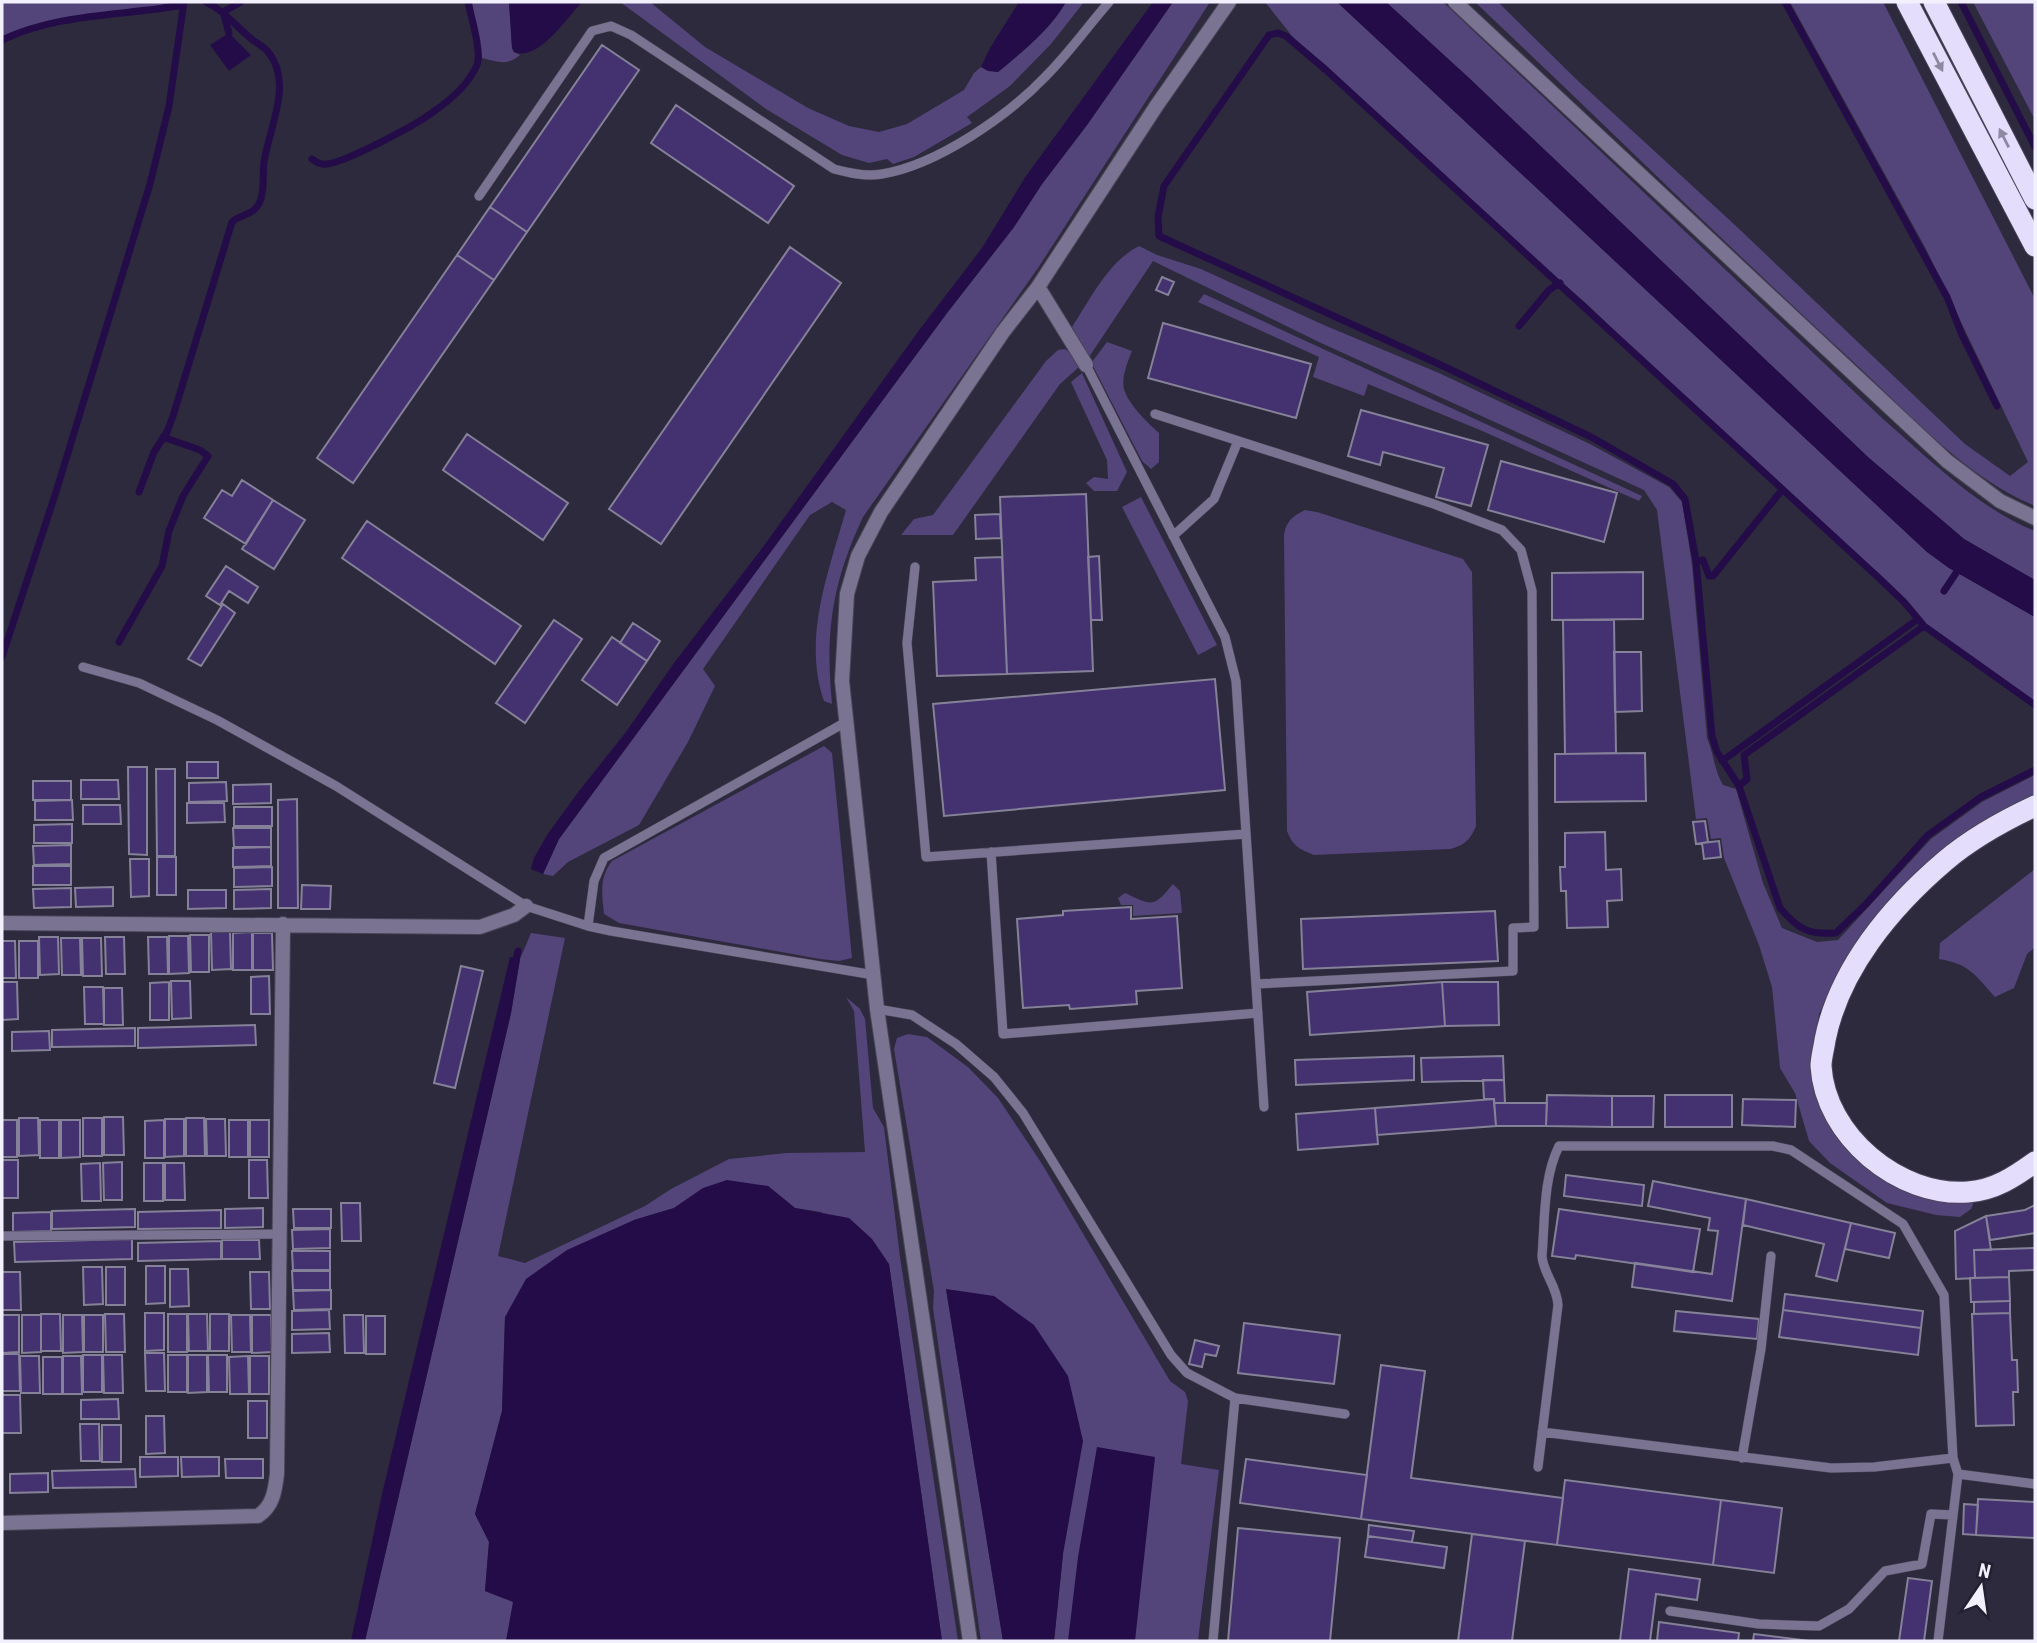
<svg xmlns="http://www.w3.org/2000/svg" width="2037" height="1643" font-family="'Roboto Condensed',sans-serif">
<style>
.green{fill:#53447a}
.water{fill:#230c48}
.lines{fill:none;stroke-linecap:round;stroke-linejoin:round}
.stream{stroke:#230c48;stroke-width:7}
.building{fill:#44316f;stroke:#858198;stroke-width:2}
.lane-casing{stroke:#4a4658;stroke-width:10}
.street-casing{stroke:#4a4658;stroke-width:16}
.highway-casing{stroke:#4a4658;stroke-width:23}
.lane{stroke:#7a7492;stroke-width:9}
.street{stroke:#7a7492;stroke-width:14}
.highway{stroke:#e4defc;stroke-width:21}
.oneway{fill:#8e88a1}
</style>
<rect width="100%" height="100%" fill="#2e2a3d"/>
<path class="green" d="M2,2h171c-57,15 -117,9 -171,35z
M472,2h37l3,46 2,4 6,3c-13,11 -22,7 -38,3z
M620,2h30l55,45 103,61 41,18 30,6 28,-8 57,-34 10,-17 7,-6 7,3 10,2c25,-21 52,-42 68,-70h18l-33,42 -41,42 -43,31 5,6 -58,34 -21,7 -6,-5 -18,4 -27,-8 -76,-46z
M1173,2h37l-172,266 -175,249c-31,66 -38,115 -31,187l-8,-3c-22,-62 5,-131 22,-191l-14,-8 -22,13 -107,154 12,17 -27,56 -49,83 -71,37 -15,14 -10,-2 16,-35 388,-526 67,-86 28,-43 45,-59z
M1265,2h72l590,550 22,16 86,49v86l-111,-78 -18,-25 -25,-23 -219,-200 -74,-72 -107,-93 -81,-79 -104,-92z
M1386,2h57l440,417c45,39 96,90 152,112v49l-71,-41 -95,-81 -400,-380z
M1475,2h23l78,77 160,147 229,218 45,32 18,-14 -102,-213 -136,-247h93l152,297v207c-72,-30 -129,-96 -186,-148 -127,-117 -249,-238 -374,-356z
M1973,2h62v118z
M1139,246l18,9 44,14 125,57 113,47 151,71 79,43 13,15 10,62 15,174c7,16 7,32 16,47l13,4 27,94 19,45 35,14 21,-2 93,-101 51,-37 53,-27v20l-35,17 -166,170 -15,32 -7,53 47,91 116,42 -4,9 -11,8 -24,-2 -49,-12 -57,-40 -21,-22 -14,-48 -15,-25 -8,-81 -13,-42 -35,-87 -3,-20 -10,1 -4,-21 -11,1 -39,-309 -13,-20 -325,-148 -166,-81 -64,96 -14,-22 -3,-8c19,-29 36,-65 67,-81z
M1204,294l438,202 -3,5 -159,-71 -112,-46 -4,12 -51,-19 6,-20 -121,-55z
M1107,342l25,9c-4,10 -11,27 -8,38 4,15 24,34 35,44v29l-8,7 -9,-8 -49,-95 -1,-4z
M1065,349l9,7 5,11 -19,17 -107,151h-52l13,-16 19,-4 113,-154 12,-11z
M1082,373l45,99 -10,19h-23l-8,-8 8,-6 14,2 -1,-19 -36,-78z
M1141,497l76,148 -19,10 -76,-148z
M1305,510l12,2 146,47 9,13 4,254c-6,14 -11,19 -26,23l-136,6c-14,-5 -22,-10 -27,-24l-3,-296c2,-14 9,-19 21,-25z
M824,746l8,7 20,205 -13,3 -19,-2 -201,-36 -15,-9c-2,-20 -5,-36 8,-53z
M2035,869v78l-8,7 -13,34 -19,9c-20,-22 -25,-33 -56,-38l1,-16z
M1173,884l7,7 2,22 -49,3v-11h-12l-3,-7 7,-5c28,13 28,15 48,-9z
M531,933l34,5 -67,318 27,7 120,-57 26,-17 58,-30 58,-6 78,-1 -11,-141 -8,-14 14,12 5,10 8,89 11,19 16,130 58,384h-16l-53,-377 -68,-52 -26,-4 -27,-22 -66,3 -28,19 -40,12 -129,97 -3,94 -27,103 14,28 -4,49 29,11 -8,39h-141l146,-628 9,-54z
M908,1034l19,3 41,30 30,31 44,66 128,217 15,11 3,9 -7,63 38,6 -21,171h-144l9,-87 -117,-265 57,352h-22l-48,-333 1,-17 -40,-242 3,-11z"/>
<path class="water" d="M509,2h73c-15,16 -44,60 -68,50l-2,-4z
M1019,2h47c-16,28 -43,49 -68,70l-10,-1 -7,-4 9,-19z
M1153,2h20l-86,123 -45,59 -28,43 -67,86 -388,526 -16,35 -12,-5 3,-11 13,-23 32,-44 47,-59 48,-69 89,-116 157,-218 62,-81 44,-72z
M1337,2h49l83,76 400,380 95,81 71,41v37l-86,-49 -22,-16z
M229,33l22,22 -22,16 -19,-26z
M510,957l10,2 -9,54 -146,628h-14l31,-147z
M727,1180l41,6 27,22 54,10 23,21 17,25 53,377h-436l7,-39 -28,-11 4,-49 -14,-28 27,-103 3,-94 21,-38 41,-29 67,-30 40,-12 29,-20z
M946,1289l48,7 40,29 34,51 15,65 -20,113 -9,87h-51z
M1097,1447l58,10 -20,184h-67l10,-84z"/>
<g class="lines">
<path class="stream" d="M1785,2l162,295 15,38 35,71
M1961,2l74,145
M229,33l-6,-21 18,-10
M2,40c56,-27 121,-24 181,-35
M312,159c5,4 9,6 15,5 17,-1 91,-40 106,-52 16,-11 36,-28 44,-47 5,-13 -6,-48 -9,-63
M1519,326l30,-36 11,-7
M139,492l15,-40 13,-20 6,-16 59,-194c7,-7 16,-6 23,-13 11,-10 7,-33 9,-47 5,-34 29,-78 5,-109 -5,-7 -15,-11 -21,-17 -14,-12 -25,-26 -42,-34
M1696,561l7,-1 6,16h4l69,-86
M1944,591l16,-24
M119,642l43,-76 7,-35 14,-35 25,-40 -8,-6 -37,-13
M2,657l54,-165 94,-308 19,-78 15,-104
M2035,705l-111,-79 -20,-24 -24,-23 -554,-509 -40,-34 -8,-3 -9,2 -105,151 -6,31 1,19 282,129 152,73 80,46 12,15 11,62 16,175 5,16 22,34 41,122c18,21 28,27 56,25l30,-29 62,-69 53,-38 54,-27
M1722,761l196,-142
M1739,786l8,-7 -3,-24 180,-129
M514,968l4,-17"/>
</g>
<path class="building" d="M602,45l37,25 -112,162 -37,-25z
M676,105l118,81 -26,37 -117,-80z
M490,207l37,25 -33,48 -37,-25z
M790,247l51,36 -180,261 -52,-35z
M457,255l37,25 -141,203 -36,-25z
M1162,277l12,5 -6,13 -12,-5z
M1163,323l148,41 -15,54 -148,-40z
M1361,410l127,35 -17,61 -35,-9 8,-29 -61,-16 -3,13 -32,-9z
M467,434l101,69 -25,37 -100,-70z
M1501,461l116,32 -13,49 -116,-32z
M242,480l31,20 -27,44 -42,-26 18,-28 10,6z
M1086,494l7,177 -86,3 -7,-177z
M273,500l32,20 -31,49 -32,-20z
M1000,514l1,24 -25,1 -1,-24z
M367,521l154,105 -26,38 -153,-106z
M1099,556l3,64h-11l-3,-63z
M1002,557l5,117 -70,2 -4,-94 43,-2 -1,-22z
M226,566l32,21 -10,16 -19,-12 -9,14 -14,-9z
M1643,572v47l-91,1v-47z
M223,604l12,9 -34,53 -13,-7z
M554,620l28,19 -57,84 -29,-20z
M1563,620h51l2,133 -51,1z
M633,623l27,18 -13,20 -27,-18z
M612,637l35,24 -30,44 -35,-25z
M1614,652h27l1,59 -27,1z
M1215,679l10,111 -281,26 -11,-112z
M1645,753l1,48 -91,1v-48z
M187,762h31v16h-31z
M128,767h19v88l-18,-1z
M156,769h19v87h-18z
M81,780h37l1,19h-38z
M33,781h38v19h-38z
M226,782l1,19 -38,1v-19z
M271,784v19l-38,1v-19z
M297,799l1,109h-20v-108z
M72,800l1,20h-38v-19z
M187,803h37l1,19 -38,1z
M83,805h37l1,19h-38z
M234,807h38v19h-38z
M1705,821l3,21 -12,2 -3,-22z
M72,824v19h-38v-18z
M233,828h38v19h-37z
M1605,832l1,38 15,-1 1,31 -15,1 1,26 -41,1 -1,-37h-5l-1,-24h5v-34z
M1719,841l2,16 -17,2 -2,-16z
M71,845v19l-37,1 -1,-19z
M271,847v19l-38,1v-19z
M157,857h19v38h-19z
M130,859h19v37l-18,1z
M33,866h38v19h-38z
M272,867v19l-38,1v-19z
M302,885l29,1 -1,23h-29z
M113,887v19l-37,1 -1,-19z
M71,888v19l-37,1 -1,-19z
M271,889v19l-37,1v-19z
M188,890h38v18l-38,1z
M1131,907v12l46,-3 5,72 -46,3 1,13 -67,5 -1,-4 -46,3 -6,-89 46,-4v-4z
M1495,911l3,50 -195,8 -2,-50z
M211,932h19l1,37 -19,1z
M252,932v38h-19v-37z
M253,933h19l1,37h-20z
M190,935h19v37h-18z
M169,936h19l1,37 -20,1z
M39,937h19l1,37 -19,1z
M105,937h19l1,37h-19z
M148,937h19l1,37h-19z
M61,938h19l1,37h-19z
M82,938h19l1,38h-19z
M2,941h13l1,37h-14z
M19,941h19v37h-19z
M461,966l22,5 -28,117 -21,-5z
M269,976l1,38h-19v-37z
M171,981h19l1,37 -19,1z
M2,982h15l1,37 -16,1z
M169,982v38h-19v-37z
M1442,982h56l1,43 -54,1z
M1442,982l3,44 -135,9 -3,-43z
M84,987h19l1,37h-19z
M104,988h18l1,37h-19z
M255,1025l1,20 -118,3v-20z
M135,1028v18l-83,1v-17z
M49,1031l1,19 -38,1v-19z
M1414,1056v24l-118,5 -1,-25z
M1503,1056l1,24 -82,2 -1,-24z
M1483,1080h21l1,23h-11v-4h-10z
M1547,1095l65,1v31l-66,-1z
M1665,1095h67v32h-67z
M1612,1096h42l-1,31h-41z
M1494,1099l2,27 -119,9 -2,-27z
M1743,1099l53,1 -1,27 -53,-2z
M1494,1103h53l-1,23h-50z
M1375,1108l3,36 -80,6 -2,-36z
M104,1117h19l1,38h-20z
M19,1118h19l1,37 -20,1z
M83,1118h19v38h-19z
M186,1118h18l1,38h-19z
M165,1119h19v37l-19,1z
M206,1119h19l1,37h-19z
M2,1120h15v37h-15z
M40,1120h19v38h-19z
M61,1120h19v37l-19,1z
M164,1120v38h-19v-37z
M229,1120h19v37h-19z
M250,1120h19v37h-19z
M2,1160h16v38h-16z
M249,1160h18l1,38h-19z
M122,1162v38h-18l-1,-37z
M100,1163l1,38h-19l-1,-37z
M144,1163h19v38h-19z
M165,1163h19l1,37h-20z
M1566,1175l78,10 -2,21 -78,-10z
M1653,1181l93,18 -14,102 -100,-14 3,-24 77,11 6,-43 -10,-1 2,-12 -62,-12z
M1746,1199l105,24 -14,58 -21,-5 8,-32 -81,-19z
M341,1203h19l1,38h-19z
M2035,1205v28l-45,7 -4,-24 39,-6z
M263,1208v19l-38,1v-19z
M135,1209v18l-83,2v-18z
M293,1209h38v19h-37z
M1559,1209l141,20 -7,43 -117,-17 -1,4 -23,-3z
M221,1210v18l-83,1v-17z
M51,1212v19l-38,1v-19z
M1986,1216l5,34h-17l1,28 -19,1 -1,-48z
M1851,1223l44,10 -6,25 -44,-9z
M330,1229v19l-37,1 -1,-19z
M132,1239v20l-117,3 -1,-20z
M222,1240h37l1,19h-38z
M221,1241v18l-83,2v-18z
M2035,1248v22l-26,1v6l-34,1 -1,-28z
M292,1251h38v19h-37z
M146,1266h19v37l-19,1z
M83,1267h19l1,37 -19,1z
M106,1267h19v38h-19z
M170,1269h18l1,37 -19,1z
M292,1271h38v19h-37z
M2,1272h18l1,38h-19z
M250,1272h19l1,37h-19z
M2009,1277l1,24 -39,1 -1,-24z
M331,1290v19l-37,1 -1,-19z
M1785,1294l138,17 -2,17 -138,-18z
M2010,1301v12l-36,1v-12z
M329,1310l1,19 -38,1v-19z
M1783,1310l138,18 -3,27 -139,-18z
M1676,1311l83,8 -2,20 -83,-8z
M145,1313h19v37l-19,1z
M2010,1313l2,47h5l1,32h-5l1,33 -38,1 -4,-112z
M41,1314h19l1,37h-20z
M105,1314h19l1,38h-19z
M168,1314h19v38h-19z
M188,1314h19l1,37h-19z
M210,1314h19v37h-19z
M2,1315h17v37l-17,1z
M22,1315h19v37l-19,1z
M63,1315h19l1,37 -20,1z
M84,1315h19v37h-19z
M231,1315h19l1,37h-19z
M252,1315h19l1,37 -20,1z
M344,1315h19l1,38h-19z
M366,1316h19v38h-19z
M1244,1323l96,12 -6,49 -96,-11z
M329,1333l1,19 -38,1v-19z
M1195,1340l24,6 -3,10 -11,-2 -3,13 -13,-3z
M145,1353h19l1,38h-19z
M2,1354h17l1,37h-18z
M83,1355h19v37h-19z
M103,1355h19l1,38h-19z
M168,1355h19v37h-19z
M188,1355h19v37l-19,1z
M208,1355h19v37h-18z
M20,1356h19l1,37h-19z
M63,1356h18l1,38h-19z
M248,1356l1,38h-19l-1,-37z
M250,1356h19v38h-19z
M43,1357h19v37h-19z
M1381,1365l44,6 -14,107 152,20 -6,47 -196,-26z
M2,1395h18l1,38h-19z
M118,1399l1,20h-38v-19z
M248,1401h19v37h-19z
M146,1416h18l1,37 -19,1z
M80,1424h19l1,37h-19z
M102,1425h19v37h-19z
M140,1457h38v19l-38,1z
M181,1457h38v19l-37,1z
M225,1459h38v19h-37z
M1246,1459l121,16 -6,44 -121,-16z
M135,1469l1,18 -83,1 -1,-17z
M48,1473v19l-38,1v-19z
M1565,1480l156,20 -8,65 -156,-20z
M1978,1499l57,3v36l-59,-3z
M1721,1500l61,8 -8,65 -61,-8z
M1964,1504l14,1 -2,30 -13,-1z
M1369,1525l45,6 -2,11 -44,-6z
M1238,1528l102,10 -10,103h-102z
M1472,1534l53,7 -13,100h-54z
M1368,1536l79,11 -3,21 -79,-11z
M1629,1569l71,10 -3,21 -41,-6 -6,47h-30z
M1908,1578l24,3 -8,60h-25z
M1659,1622l80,11 -1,8h-81z
M1754,1634l56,7h-57z"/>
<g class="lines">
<defs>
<path id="lane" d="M479,196l113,-165 19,-5 20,9 203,134c15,4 32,8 48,5 55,-9 126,-58 164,-98 23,-23 42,-50 63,-74
M1086,365l139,272 11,44 28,426
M1155,414l279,90 68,26 19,20 11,41 2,336 -21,1v43l-257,13
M1173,536l41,-37 24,-58
M915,567l-8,76 19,214 320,-23
M83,667l56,16 78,37 119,66 190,120 62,20 23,5 263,44
M991,852l12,182 255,-21
M588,926l6,-45 10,-23 242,-136
M877,1009l35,6 44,29 38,33 29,36 148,242 16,18 48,25 110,16
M2,1236l278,-2
M1542,1432l289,36 43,-1 79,-9
M1742,1458l19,-109 10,-93
M1538,1467l20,-162c-1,-19 -15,-32 -16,-49 3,-36 1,-78 17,-110h214l18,4 112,74 41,71 9,163 5,16 77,10
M1670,1611l89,13 60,2 30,-17 36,-38 37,-7 9,-50 22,1
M1213,1641l22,-243
M1938,1641l20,-167"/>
<path id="street" d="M1455,2l492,459 53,40 35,17
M1038,287l48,78
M2,923l478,4 34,-12 12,-9
M2,1523l256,-7c15,-10 17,-25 19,-42l6,-550
M970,1641l-93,-632 -35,-328 5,-87 11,-38 23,-44 122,-180 35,-45 119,-182 72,-103"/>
<path id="highway" d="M1907,2l128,244
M1934,2l101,197
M2035,806c-32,15 -63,32 -90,55 -54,46 -106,108 -120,179 -1,8 -4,18 -4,26 4,70 78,131 147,126 27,-2 46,-15 67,-30"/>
</defs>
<use href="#lane" class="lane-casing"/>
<use href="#street" class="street-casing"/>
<use href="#highway" class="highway-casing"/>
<use href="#lane" class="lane"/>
<use href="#street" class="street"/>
<use href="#highway" class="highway"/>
</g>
<defs><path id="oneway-solid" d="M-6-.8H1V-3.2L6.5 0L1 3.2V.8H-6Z" transform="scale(1.75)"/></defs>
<g class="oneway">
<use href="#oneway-solid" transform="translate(1938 62) rotate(63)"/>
<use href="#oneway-solid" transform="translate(2004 138) rotate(-117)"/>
</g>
<rect width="2037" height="1643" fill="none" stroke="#f3f0fd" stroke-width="7"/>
<g transform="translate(1981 1587) rotate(13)" stroke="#242032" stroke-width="5" paint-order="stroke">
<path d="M0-5L12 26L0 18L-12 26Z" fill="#f3f0fd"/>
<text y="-10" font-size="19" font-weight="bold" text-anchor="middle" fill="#f3f0fd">N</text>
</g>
</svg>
